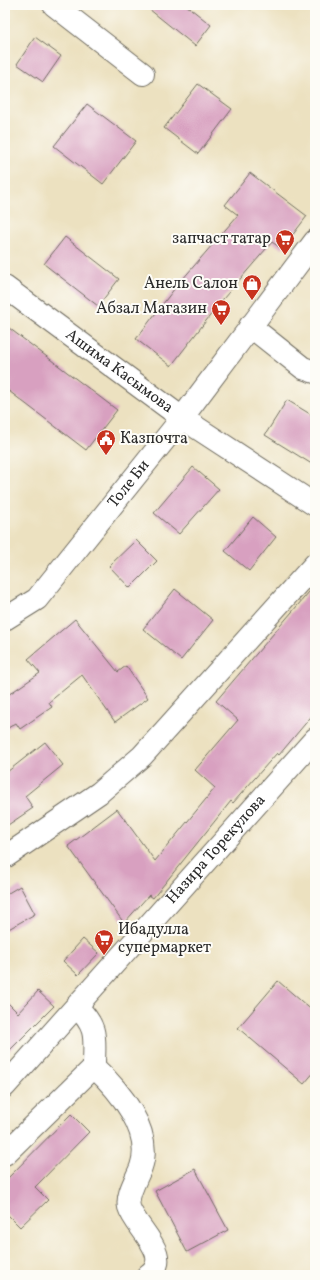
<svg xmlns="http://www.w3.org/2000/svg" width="320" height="1280" font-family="Vollkorn,serif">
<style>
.building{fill:#d8a0c0}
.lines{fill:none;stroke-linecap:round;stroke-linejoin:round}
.minor-casing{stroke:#6f6b5f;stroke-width:24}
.tertiary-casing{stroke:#6f6b5f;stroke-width:24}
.minor{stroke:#fff;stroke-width:22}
.tertiary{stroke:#fff;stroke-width:22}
.labels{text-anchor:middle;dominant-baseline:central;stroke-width:4;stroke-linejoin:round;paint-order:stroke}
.poi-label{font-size:16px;fill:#2b2b2b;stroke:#fdfcf7;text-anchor:end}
.street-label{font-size:16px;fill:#2b2b2b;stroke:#fdfcf7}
</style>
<rect width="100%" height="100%" fill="#fdfcf7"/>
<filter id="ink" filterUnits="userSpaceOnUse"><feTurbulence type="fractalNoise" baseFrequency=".025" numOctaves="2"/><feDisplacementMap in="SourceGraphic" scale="8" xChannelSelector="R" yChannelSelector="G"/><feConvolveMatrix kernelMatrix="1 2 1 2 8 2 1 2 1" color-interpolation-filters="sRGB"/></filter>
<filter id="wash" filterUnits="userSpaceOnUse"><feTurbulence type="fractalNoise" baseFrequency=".012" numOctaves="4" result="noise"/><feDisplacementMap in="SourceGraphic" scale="16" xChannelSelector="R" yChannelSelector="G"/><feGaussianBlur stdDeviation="0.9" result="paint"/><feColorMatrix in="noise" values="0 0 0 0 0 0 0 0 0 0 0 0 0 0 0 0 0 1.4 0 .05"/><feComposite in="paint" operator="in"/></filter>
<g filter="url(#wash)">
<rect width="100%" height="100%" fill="#ece1c0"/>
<g id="blocks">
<path class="building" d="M144,5h42l25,20 -16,21z
M35,37l26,19 -18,26 -26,-18z
M198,84l34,25 -34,45 -34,-26z
M87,104l49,37 -33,43 -49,-38z
M250,173l57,43 -25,33 -10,-7 -49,57 -52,67 -35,-27 39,-51 63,-73 -13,-10z
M65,237l54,42 -21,27 -54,-42z
M5,325l112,85 -31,40 -81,-62z
M287,400l28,17v49l-50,-31z
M193,467l26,22 -40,45 -25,-21z
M253,517l23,20 -27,34 -24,-20z
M136,540l21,21 -27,27 -21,-22z
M315,585v127l-36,43 -2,-2 -44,50 -2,-2 -78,97 -4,-3 -25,28 -56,-77 49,-37 38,52 60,-73 -20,-18 43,-50 -22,-19z
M175,589l38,31 -32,40 -38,-31z
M75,619l43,53 8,-6 22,32 -33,24 -33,-47 -33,27 3,5 -32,22 -4,-6 -11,7v-33l35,-24 -12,-14z
M45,742l18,23 -38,31 8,12 -28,19v-58l2,3z
M20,886l15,28 -30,17v-36z
M83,939l16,14 -21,22 -15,-14z
M278,981l37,32v58l-11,13 -66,-56z
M38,991l16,15 -49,49v-55l13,13z
M71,1114l18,18 -54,55 13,13 -28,27 -15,-15v-31z
M195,1169l33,61 -41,22 -32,-61z"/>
</g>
</g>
<g filter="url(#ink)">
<use href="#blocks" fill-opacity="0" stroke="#6f6b5f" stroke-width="1"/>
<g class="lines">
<defs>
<g id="minor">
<path d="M54,5l89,69"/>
<path id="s1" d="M5,287l177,131 133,87"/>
<path d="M250,326l53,42 12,4"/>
<path d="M5,857l94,-64 43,-37 173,-192"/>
<path d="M77,1007c22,22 17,31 17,60 24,22 60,64 47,100 -4,11 -15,28 -12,40 6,21 46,49 19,68"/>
<path id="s2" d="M5,1086l310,-347"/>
<path d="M5,1154l89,-87"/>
</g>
<g id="tertiary">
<path id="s3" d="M5,619l32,-20 145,-181 133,-177"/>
</g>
</defs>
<use href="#minor" class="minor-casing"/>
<use href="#tertiary" class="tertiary-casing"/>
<use href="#minor" class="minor"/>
<use href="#tertiary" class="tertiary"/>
</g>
</g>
<defs>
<symbol id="supermarket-pin" viewBox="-11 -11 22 30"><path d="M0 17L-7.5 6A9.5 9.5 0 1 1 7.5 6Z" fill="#c8321e" stroke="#fdfcf7"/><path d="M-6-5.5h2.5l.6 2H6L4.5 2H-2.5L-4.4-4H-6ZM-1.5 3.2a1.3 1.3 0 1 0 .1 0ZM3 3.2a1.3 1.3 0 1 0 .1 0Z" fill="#fff"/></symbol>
<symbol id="shop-pin" viewBox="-11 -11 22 30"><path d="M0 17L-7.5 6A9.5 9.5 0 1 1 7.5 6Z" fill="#c8321e" stroke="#fdfcf7"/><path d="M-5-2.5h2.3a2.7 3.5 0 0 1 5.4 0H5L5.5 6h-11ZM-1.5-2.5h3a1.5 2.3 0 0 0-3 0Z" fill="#fff"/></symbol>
<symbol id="civic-pin" viewBox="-11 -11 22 30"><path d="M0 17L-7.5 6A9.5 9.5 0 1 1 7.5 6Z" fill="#c8321e" stroke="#fdfcf7"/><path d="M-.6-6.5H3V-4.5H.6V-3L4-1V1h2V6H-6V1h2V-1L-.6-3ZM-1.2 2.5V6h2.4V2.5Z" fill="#fff"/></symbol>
</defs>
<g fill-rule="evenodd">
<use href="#supermarket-pin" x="274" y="228" width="22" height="30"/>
<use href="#shop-pin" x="241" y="273" width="22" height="30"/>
<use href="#supermarket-pin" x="210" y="298" width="22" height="30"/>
<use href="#civic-pin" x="95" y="428" width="22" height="30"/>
<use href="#supermarket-pin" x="93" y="928" width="22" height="30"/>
</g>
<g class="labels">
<g class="poi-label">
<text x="271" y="239">запчаст татар</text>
<text x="238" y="284">Анель Салон</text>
<text x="207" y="309">Абзал Магазин</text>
<text x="120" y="439" text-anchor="start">Казпочта</text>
<text x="118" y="930" text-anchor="start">Ибадулла<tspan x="118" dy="18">супермаркет</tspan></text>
</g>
<g class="street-label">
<text stroke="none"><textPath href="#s1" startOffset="142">Ашима Касымова</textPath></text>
<text stroke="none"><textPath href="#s3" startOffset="185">Толе Би</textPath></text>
<text stroke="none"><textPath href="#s2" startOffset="317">Назира Торекулова</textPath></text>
</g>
</g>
<rect width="320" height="1280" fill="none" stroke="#fdfcf7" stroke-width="20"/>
</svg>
